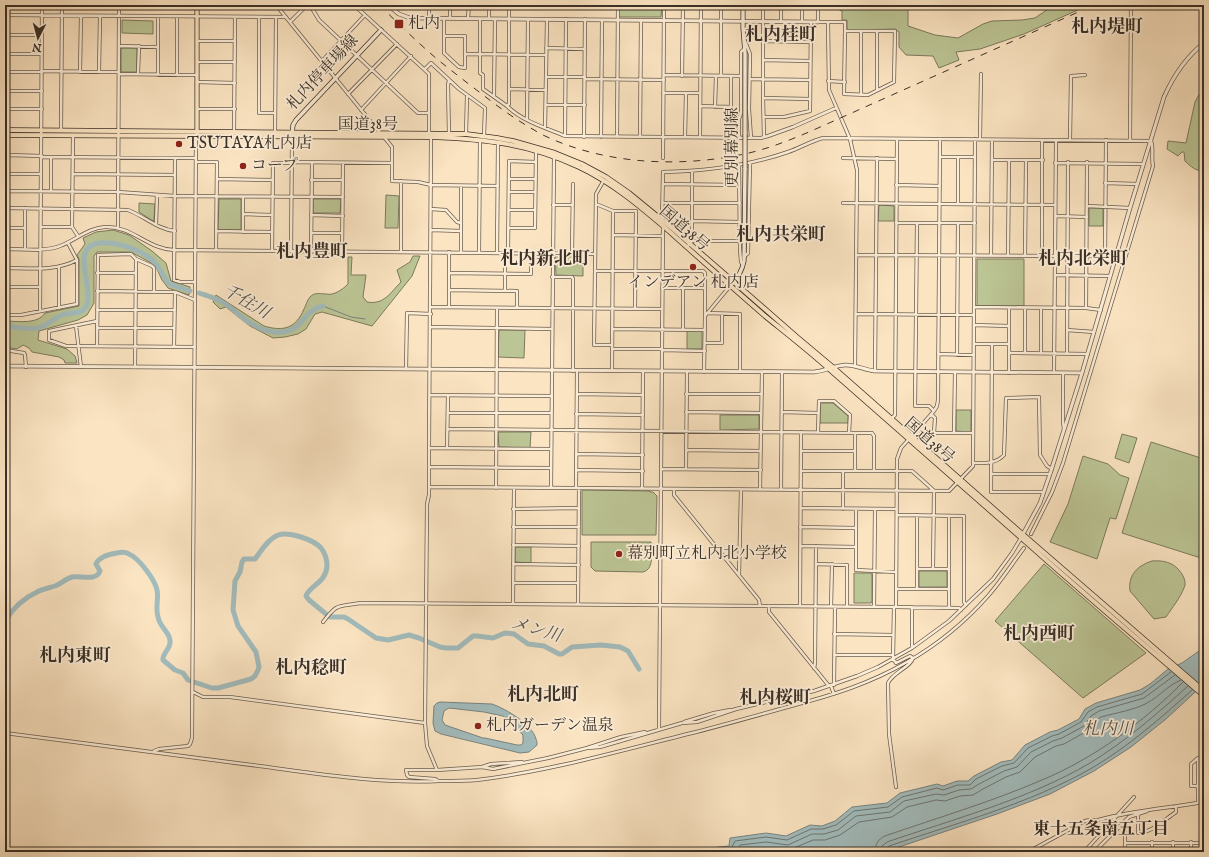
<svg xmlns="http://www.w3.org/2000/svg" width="1209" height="857" font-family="'IM FELL English','Noto Serif JP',serif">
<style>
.green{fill:#bcc595;stroke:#7c7a5e}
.water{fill:#a2bcbd;stroke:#798481;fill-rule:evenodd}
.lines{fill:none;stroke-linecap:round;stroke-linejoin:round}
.shore{stroke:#6e7672;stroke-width:1}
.stream{stroke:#798481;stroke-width:1}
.river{stroke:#a2bcbd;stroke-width:5}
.minor-casing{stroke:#6b5d4e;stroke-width:4}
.tertiary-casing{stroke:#6b5d4e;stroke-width:4.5}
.secondary-casing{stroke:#3b3027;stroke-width:5}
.primary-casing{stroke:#3b3027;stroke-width:5}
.trunk-casing{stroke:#3b3027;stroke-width:5.5}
.minor{stroke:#fcedd7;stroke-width:2.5}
.tertiary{stroke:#fcedd7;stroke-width:3}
.secondary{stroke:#fcedd7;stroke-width:3.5}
.primary{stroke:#fbe4c2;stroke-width:3.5}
.trunk{stroke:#fbe4c2;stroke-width:4}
.rail{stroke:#3b3027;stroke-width:1;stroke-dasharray:7 7;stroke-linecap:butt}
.secondary-bridge-casing{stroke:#3b3027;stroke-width:5;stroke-linecap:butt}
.secondary-bridge{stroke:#fcedd7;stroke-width:3.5}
.poi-dot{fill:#8f2418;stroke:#fcedd7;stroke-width:1.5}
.labels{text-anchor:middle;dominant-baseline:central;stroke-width:3.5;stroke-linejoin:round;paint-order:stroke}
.poi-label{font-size:16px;fill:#3b3027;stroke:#fcedd7;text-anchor:start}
.street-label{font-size:16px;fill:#3b3027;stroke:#fcedd7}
.water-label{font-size:17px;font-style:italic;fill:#55534c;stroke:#fcedd7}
.neighbourhood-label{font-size:17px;font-weight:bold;fill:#3b3027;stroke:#fcedd7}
.quarter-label{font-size:18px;font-weight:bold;fill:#3b3027;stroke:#fcedd7}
</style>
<rect width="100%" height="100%" fill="#fbe4c2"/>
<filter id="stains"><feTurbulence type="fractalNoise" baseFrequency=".005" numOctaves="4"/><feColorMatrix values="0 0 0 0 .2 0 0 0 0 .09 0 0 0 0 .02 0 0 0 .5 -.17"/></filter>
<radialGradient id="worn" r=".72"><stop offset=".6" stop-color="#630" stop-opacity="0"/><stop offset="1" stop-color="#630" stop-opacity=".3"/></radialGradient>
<path class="green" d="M619,5h43l-1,12h-42z
M828,5h80v21l27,9 23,3 25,-14 9,-3 30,-1 13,-2 19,-13h35l-65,29 -44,15 -24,3 3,8 -20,8 -6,-12 -27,-1 -7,-8v-15l-4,-3 -47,1 -1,-2v-8h-5v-9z
M122,20l31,1v13l-31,-1z
M122,48h14l1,1v22l-1,1h-14l-1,-1v-22z
M1204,85v86c-8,0 -13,-4 -19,-10l-1,-9h-2l-4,4 -11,-7 1,-8 18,2 9,-41z
M386,195l13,1 -1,32h-13z
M219,199h21l1,1v29l-1,1h-21l-1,-1z
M314,199h26l1,1 -1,13h-27v-13z
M139,203l16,1 -1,16 -1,1 -14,-9z
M879,205l15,1v15h-16z
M1089,208h14v18h-14z
M113,230l16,5 23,16 14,12 5,18 19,6 -1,8 -21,-7 -6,-8 -7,-15 -24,-13h-34l-3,4v47l-7,12 -9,5 -39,11 -1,9 29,9 8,7 2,7h-12l-1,-3 -5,-3 -27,-5 -3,-4 -6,-3 -6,4 -12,-2v-26c12,0 32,4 40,-8l34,-7v-47l-2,-4 8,-11 -2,-6 13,-6z
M556,255h27v21l-27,-1 -1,-19z
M413,256h7l-8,20 -40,50 -50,-14 -7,2 -9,15 -8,5 -13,3 -12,1 -23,-12 -24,-19 -6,2 -7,-7 3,-7 48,31c20,6 32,2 40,-17 2,-4 4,-11 7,-13 5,-4 10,-2 15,-2 8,2 17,-5 22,-10v-27h4l-1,18h15l-3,22 4,5c17,3 23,-9 34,-20l-4,-12 13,-8z
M977,259h47v47h-47z
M500,330h25l-1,28 -26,-1 1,-26z
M687,331h14l1,2v15l-1,1h-14z
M821,403h12l15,13v7h-28v-19z
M956,410h15v21l-1,1 -14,-1z
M720,415h38l1,1v13l-39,1z
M499,432h32l-1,16 -31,-1 -1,-14z
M1122,434l15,4 -8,25 -14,-5z
M1151,442l53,17v100l-82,-26z
M1083,456l25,8 12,11 9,3 -13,41 -6,-1 -13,41 -47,-17 18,-38z
M582,490l68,1v1h3l4,4 -1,39h-74z
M591,542h60c0,9 4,27 -8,30l-48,-1 -4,-4z
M515,547h16v16l-16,-1z
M1152,561c13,-1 24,2 31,15 2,4 3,8 1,12 -4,10 -12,20 -18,29l-12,2 -24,-28c-2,-16 7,-25 22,-30z
M1044,564l102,89 -63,45 -88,-77z
M919,571h27l1,2v14h-28z
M854,573h17l1,2v27l-1,1h-17z"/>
<path class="water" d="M1204,645v39l-38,35 -35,28 -37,24 -44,23 -53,20 -113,38h-180l14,-5 11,-1 1,-8 36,-5 20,3 24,-11 12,1 13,-5 17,-14 35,-4 13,-10 37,-9 6,2 14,-5h11l6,-5 27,-14 11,-2 13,-15 25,-13 8,-2 21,-11 6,-10 11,-6 44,-13 10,-6 18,-15 14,-6 17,-12z
M440,702l52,2c14,5 40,20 44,35 1,2 1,4 1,6l-8,7 -9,1 -79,-19 -6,-3 -2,-8 1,-17 3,-3zM449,708l35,4 19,4 20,19v8l-2,2h-4l-32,-7h-2l-38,-13 -3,-5 2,-9z"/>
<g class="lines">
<path class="shore" d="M716,852l15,-3 4,-8 31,-4 21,3 24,-11h12l13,-4 18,-14 34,-4 14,-10 35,-9 6,2 15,-5h12l6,-6 26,-13 12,-3 14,-15 24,-12 7,-2 22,-12 7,-10 9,-5 45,-13 29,-22
M735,852l5,-7 26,-3 22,3 24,-11h12l14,-4 18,-14 34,-4 14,-11 32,-7 8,1 15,-5 12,-1 8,-5 25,-13 13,-4 14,-15 22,-11 9,-3 22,-12 7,-10 8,-5 45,-13 31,-23
M743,852l23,-4 18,3 5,-1 24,-10h12l15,-5 19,-13 33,-5 15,-10 29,-7 9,1 15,-5 13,-1 10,-6 23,-12 14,-5 15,-15 21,-11 8,-2 23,-13 4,-3 4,-7 6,-4c14,-4 34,-7 46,-14 12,-6 21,-18 34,-23
M875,852c0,-7 3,-13 10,-16 52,-18 106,-34 157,-56 51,-21 103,-59 141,-98
M881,852l1,-6 5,-4c67,-23 142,-43 203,-79 36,-22 67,-49 98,-77
M886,852v-3l3,-3c68,-23 140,-42 203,-78 37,-22 69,-50 100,-78"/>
<path class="stream" d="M323,306l28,11 14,2"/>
<path class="river" d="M199,293c9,3 18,5 26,11 6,3 10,8 15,12 13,10 31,20 48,15 12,-3 15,-14 24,-20 3,-3 7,-4 11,-5
M5,326c10,1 23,4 33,2 9,-2 16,-10 24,-13 8,-3 18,0 23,-7 13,-19 -23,-70 25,-65 13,1 38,10 46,21 5,6 8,14 13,20l21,7
M330,617h14l4,2 28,19 12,2 21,-5 10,3 21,9 6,1h12l15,-12h4l16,2 12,-5 9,1 14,10 16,2 15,8h3l10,-7 29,-2 19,2 8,4 11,18
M5,621c8,-13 19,-23 32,-29 6,-3 12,-4 18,-6 6,-2 10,-7 17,-9 8,-2 24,5 28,-6l-4,-7c3,-7 14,-10 21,-11 4,-1 9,-1 12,1 10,4 26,26 28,36 2,9 -2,17 1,27 2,11 12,15 12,24 1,8 -8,12 -7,19l12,10 8,3 5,7 24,8h6l15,-4 18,-5 4,-3 3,-6 1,-3 -3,-15 -18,-26 -5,-16 2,-29 5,-9 2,-10 2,-3h11c6,-8 13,-20 23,-24 11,-4 36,5 43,13 4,5 6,12 6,18 -1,17 -17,19 -21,30l3,4 17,14"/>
<defs>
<path id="minor" d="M276,5l104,128
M310,5l9,15 99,93h10
M354,5l73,67 2,2v59
M509,5v99l-2,2c15,15 39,22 58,30l196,2 7,-2 25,-9 43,-19
M763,5v93l1,39
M818,5v17h10l1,68 21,49 7,31 -2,196
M5,15l281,2
M6,15v-10
M158,16v59
M259,17v96h16
M429,18v-13
M450,18v-13
M468,18l1,-13
M489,18v-13
M480,19v54l3,2v14l24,17
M781,21v-16
M802,21v-16
M290,22l17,-17
M828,22h17v9l-1,63 24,1 26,-13 1,-51h-50
M5,35h37
M444,36h21v32l-6,-1 -15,-14v-35
M197,41h38
M745,41l5,13 -1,55 2,29
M763,41l47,1
M119,46l39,1
M546,48l39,1
M5,54h37
M465,54l81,1
M763,60l47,1
M322,61l43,-46
M197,62h38
M425,69l6,-6 28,26 26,19 -1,28
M42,71l77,1
M5,72h37
M80,72l1,-56
M99,72l1,-56
M119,74l78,1
M138,74l1,-28
M177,75v-59
M664,75l77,1
M682,76l1,-71
M721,76v-71
M546,77h39
M585,79l79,1
M750,79l60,1
M828,81l17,1
M197,82l38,1
M509,89l37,1
M877,90v-59
M5,91h37
M663,93h37
M348,94l49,-50
M861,94v-63
M494,96l1,-77
M763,98l47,1
M546,105h39
M700,106l31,1v-31
M715,107l1,-31
M5,109h37
M197,109h38
M361,110l50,-54
M764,117h20l26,-6 1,-89
M527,119l1,-100
M545,128l2,-109
M61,130l1,-125
M234,132l1,-115
M275,133l1,-116
M449,134l-1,-49 1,-5
M466,134l1,-38
M73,135l-1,92 6,9
M565,136l1,-117
M384,137l8,10v34l26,1 13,3 67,1
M431,137l-2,311v47l-2,9 -2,219 2,23 10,24
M584,137l1,-118
M601,137l1,-117
M617,137l1,-132
M640,137l1,-117
M685,137l1,-44
M700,137l1,-132
M739,138v-19l2,-6v-61l4,-4
M980,139l1,-65
M1070,140l1,-64 14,-1
M1130,140l1,-135
M7,155l35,1
M42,157l154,1
M940,157h35
M175,158l-1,122 6,2h15
M663,158l1,-153
M843,158l54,1
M992,160h51
M196,162h21l-1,88
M292,162l100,1
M1055,163l88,1
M739,166l1,83 1,13 2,3
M692,171v70
M6,174h35
M73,174l102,1
M217,179l56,1
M509,179h27
M311,180h32
M604,180l-8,14 -2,151h18
M1105,183l32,1
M663,184l76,1
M896,185l44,1
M5,191l113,1 57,4 168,1
M51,191v-34
M509,192h26
M243,197v35
M663,203h77
M843,203l212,2
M596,204l17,7h23l-1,97
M958,204v-47
M553,205h20
M1087,206l43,2
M5,208l123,2c16,6 29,19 47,21
M6,208l1,-73
M431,209l15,1 11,12 4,1
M509,210h26
M243,214l29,1
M311,215l32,1
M1055,216l32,1
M662,221l1,-49c43,-1 85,-6 125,-20 12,-4 23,-11 35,-14l328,3c3,7 0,17 2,25l-90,297 -11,29 -21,42
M692,221l48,1
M896,223h79
M917,223l-2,183h14l5,5
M156,225l1,-30
M41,227h31
M5,228h20
M118,228l1,-223
M508,228h27l1,-76
M431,230l30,1
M216,231l56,1
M311,233h31
M613,235l49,1
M687,247l5,-6h47
M5,249c17,0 40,3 55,-3 16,-6 28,-18 45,-19 28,-1 42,22 69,23l421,4
M25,249v-41
M272,251l1,-88h19
M291,251l1,-114
M311,251l1,-88
M342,252l1,-89
M401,252v-71
M449,252v55
M461,252v-66
M479,253l1,-113
M497,253l1,-110
M505,253v37
M508,253l1,-92 27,1
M572,253l1,-69
M857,255l198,1
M991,256l1,-116
M1008,256l1,-96
M1025,256l1,-96
M1042,256v-116
M1087,256l29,1
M744,257l4,-4 2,-90
M1105,257l1,-117
M5,268c25,0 49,4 72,-8
M595,271h108l2,2v43
M97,273h39
M449,273l82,1v-21
M1055,275l55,1
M552,277h20l1,2v92
M5,287h35
M662,288h42
M683,288v41
M449,290l68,1v17
M97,291l78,1 20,8
M430,307l232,2
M974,307l112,1 15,2
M59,308v-41
M1086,308l1,-146
M97,310h78
M40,311l2,-306
M707,313l33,1v58
M856,314l118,1
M5,315h16l56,-11v-44l-9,-17
M97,321l-48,10v9l17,6 129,1
M974,325l35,1
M76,326l5,41
M430,327l122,2
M97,328h77
M612,329l93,1
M1067,330l27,2
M705,343h17v-29
M974,344h35
M992,344l-1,148h53
M97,346l1,-91 33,-1 5,5 16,7 2,2v24
M174,347l1,-55
M612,349h50
M5,350l19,3 1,2 1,12
M662,350l43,1
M1009,353l79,1
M1025,353v-45
M1041,353v-45
M1067,353l1,-191
M938,354l36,1
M957,355l1,-132
M135,367l1,-108
M406,369l1,-56 24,1
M612,371l1,-160
M875,371l2,-213
M704,372l1,-56 25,-30
M1009,373v-65
M1054,373l2,-233
M1063,373v49l1,7
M577,394l66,1
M686,394h76
M430,395l121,1
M686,412l75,1
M782,412l36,1
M448,413h103
M576,414l67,1
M931,414l4,4 -1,15
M891,419l4,-4 2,-276
M448,429l424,4 2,3v35
M918,429l5,4h50
M818,432l1,-31h15l16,14 -1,18
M954,433l1,-61
M429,448l122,1
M447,448l1,-53
M686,450l75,1
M801,451h54
M576,454l67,1
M973,463c11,0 23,1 31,-8l2,-57 33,-1 1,58 7,11 5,3
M429,467l122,1
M661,469l100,1
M686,469l1,-98
M576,470l67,1
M801,471h111l18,16 4,4 -1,78
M843,471v38
M855,471v-38
M991,474h59
M429,487l520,4 24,-25v-3l2,-324
M496,488l1,-180
M551,488l3,-331
M576,488l1,-117
M642,489l1,-118
M674,489v6l85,105 1,6
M760,489l2,-117
M781,490l1,-118
M801,508l95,1
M513,509l66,-1
M856,509v61l40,2
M897,515l67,1v86l2,3
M513,527h66
M800,527l56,1
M513,545l66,1
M800,546l56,1
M513,564l66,1
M816,564l31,1v42
M917,569h32
M739,575l2,-85
M513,583h65
M896,589h53
M917,589v-74
M513,604l1,-116
M578,604l1,-116
M769,606v6l60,74
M800,606l1,-174
M831,607l1,-43
M874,607l1,-98
M894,607l-1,52 3,4 14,-7 3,2
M896,607l1,-148 4,-11 33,-37 3,-5 1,-6 2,-261
M912,607v41
M949,608v-92
M323,622c15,-20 15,-15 38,-19l535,4 63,1 2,2
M834,634l59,1
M834,655h59
M814,668l1,-5 1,-117
M834,685l1,-78
M831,686l3,8
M193,692l10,5h27l195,26
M684,722l30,-9 16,-3
M659,729l4,-503
M5,733c85,11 170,22 254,33 60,8 120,18 180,15 12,0 26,0 38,-1 74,-9 146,-30 219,-48 31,-8 63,-17 95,-26 42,-11 78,-22 116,-44 30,-17 58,-40 81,-66 13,-15 24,-32 36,-48
M587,748l13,-1 82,-24 15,-1 39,-13 78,-18 43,-15 21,-9 34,-19 37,-27 44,-42 19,-26 9,-15
M154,751l5,-2 29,-3 2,-2 2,-6 4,-602
M482,767l9,-3 31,-2
M438,781l-3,-2 -26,-2 -2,-2 -1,-5h31l45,-3 11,2 55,-11 39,-10 34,-11 24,-5
M896,787l-7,-53 -1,-51c5,-11 23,-16 25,-25
M1198,803v-45l-7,6v22h7
M1138,815v18c15,-1 26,-13 38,-21v-6
M1203,842l1,-40
M1125,843h79
M1098,848l2,2h25
M1028,852l57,-31 5,-1h8c35,-10 71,-12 106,-18
M1084,852l50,-55
M1094,852l31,-31
M1125,852v-31l4,-4 18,-6
M1152,852v-10
M1173,852v-10
M1191,852v-10"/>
<path id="tertiary" d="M388,5l11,9 11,4 408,4
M5,366l809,6c11,-1 22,-7 32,-7 10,0 19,5 29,6l207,2
M1022,536l18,-33 10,-29 32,-101 48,-165 34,-111c9,-20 22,-40 40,-54"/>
<path id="secondary" d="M743,5v23l2,25v81
M292,134l1,-9 3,-5 85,-90
M731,285c7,-7 11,-14 13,-24l1,-93"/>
<path id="primary" d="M197,134v-129"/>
<path id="trunk" d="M5,130l461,4 31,4 16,3 42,12 27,11 24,13 23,16 44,36 124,108 37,31 185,163 185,160
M5,135l427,2c53,2 98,7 147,30 34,16 63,41 91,65 31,28 63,56 95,84 21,17 43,34 64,53 66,58 132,116 198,174 58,52 118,102 177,153"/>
</defs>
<use href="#minor" class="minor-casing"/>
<use href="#tertiary" class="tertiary-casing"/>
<use href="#secondary" class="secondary-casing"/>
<use href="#primary" class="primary-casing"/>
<use href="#trunk" class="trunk-casing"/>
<use href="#minor" class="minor"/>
<use href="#tertiary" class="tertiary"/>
<use href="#secondary" class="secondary"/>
<use href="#primary" class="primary"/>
<use href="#trunk" class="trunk"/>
<path class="rail" d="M379,5c19,18 38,37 58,54 16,13 33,26 50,39 18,14 37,27 58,38 62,29 137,32 204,17 21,-5 41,-13 60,-21l285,-127"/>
<defs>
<path id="secondary-bridge" d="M745,168v-34"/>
</defs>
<use href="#secondary-bridge" class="secondary-bridge-casing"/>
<use href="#secondary-bridge" class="secondary-bridge"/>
</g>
<g class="poi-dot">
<rect x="394" y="19" width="10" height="10" rx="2"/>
<circle cx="179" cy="144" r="4"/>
<circle cx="243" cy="166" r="4"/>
<circle cx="693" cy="267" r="4"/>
<circle cx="619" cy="554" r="4"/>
<circle cx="478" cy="726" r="4"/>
</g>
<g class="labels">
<g class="poi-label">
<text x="408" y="24">札内</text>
<text x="187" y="144">TSUTAYA札内店</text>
<text x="251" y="166">コープ</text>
<text x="693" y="283" text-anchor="middle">インデアン 札内店</text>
<text x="627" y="554">幕別町立札内北小学校</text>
<text x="486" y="726">札内ガーデン温泉</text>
</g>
<g class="street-label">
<text transform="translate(323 73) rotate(-47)">札内停車場線</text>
<text x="368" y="125">国道38号</text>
<text transform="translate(733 147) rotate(-90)">更別幕別線</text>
<text transform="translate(684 229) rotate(41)">国道38号</text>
<text transform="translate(929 441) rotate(41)">国道38号</text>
</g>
<g class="water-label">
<text transform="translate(246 302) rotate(30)">千住川</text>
<text transform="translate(536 630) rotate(16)">メン川</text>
<text x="1108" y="729">札内川</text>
</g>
<g class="neighbourhood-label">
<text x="1101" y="829">東十五条南五丁目</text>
</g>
<g class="quarter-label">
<text x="1107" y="27">札内堤町</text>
<text x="781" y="35">札内桂町</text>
<text x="781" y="235">札内共栄町</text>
<text x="312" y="252">札内豊町</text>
<text x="545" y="259">札内新北町</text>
<text x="1083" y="259">札内北栄町</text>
<text x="1039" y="634">札内西町</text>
<text x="75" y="656">札内東町</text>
<text x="311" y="668">札内稔町</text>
<text x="543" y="695">札内北町</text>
<text x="775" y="698">札内桜町</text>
</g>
</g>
<rect width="1209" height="857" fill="none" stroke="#fbe4c2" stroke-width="20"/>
<rect x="6" y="6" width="1197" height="845" fill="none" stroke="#3b3027" stroke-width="2"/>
<rect x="10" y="10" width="1189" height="837" fill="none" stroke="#3b3027"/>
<g transform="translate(38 38) rotate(186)" stroke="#fcedd7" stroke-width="3" paint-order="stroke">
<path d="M0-3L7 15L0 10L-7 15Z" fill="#3b3027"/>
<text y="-6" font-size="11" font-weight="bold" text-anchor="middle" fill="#3b3027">N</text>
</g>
<rect width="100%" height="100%" filter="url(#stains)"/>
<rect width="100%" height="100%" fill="url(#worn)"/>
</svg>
